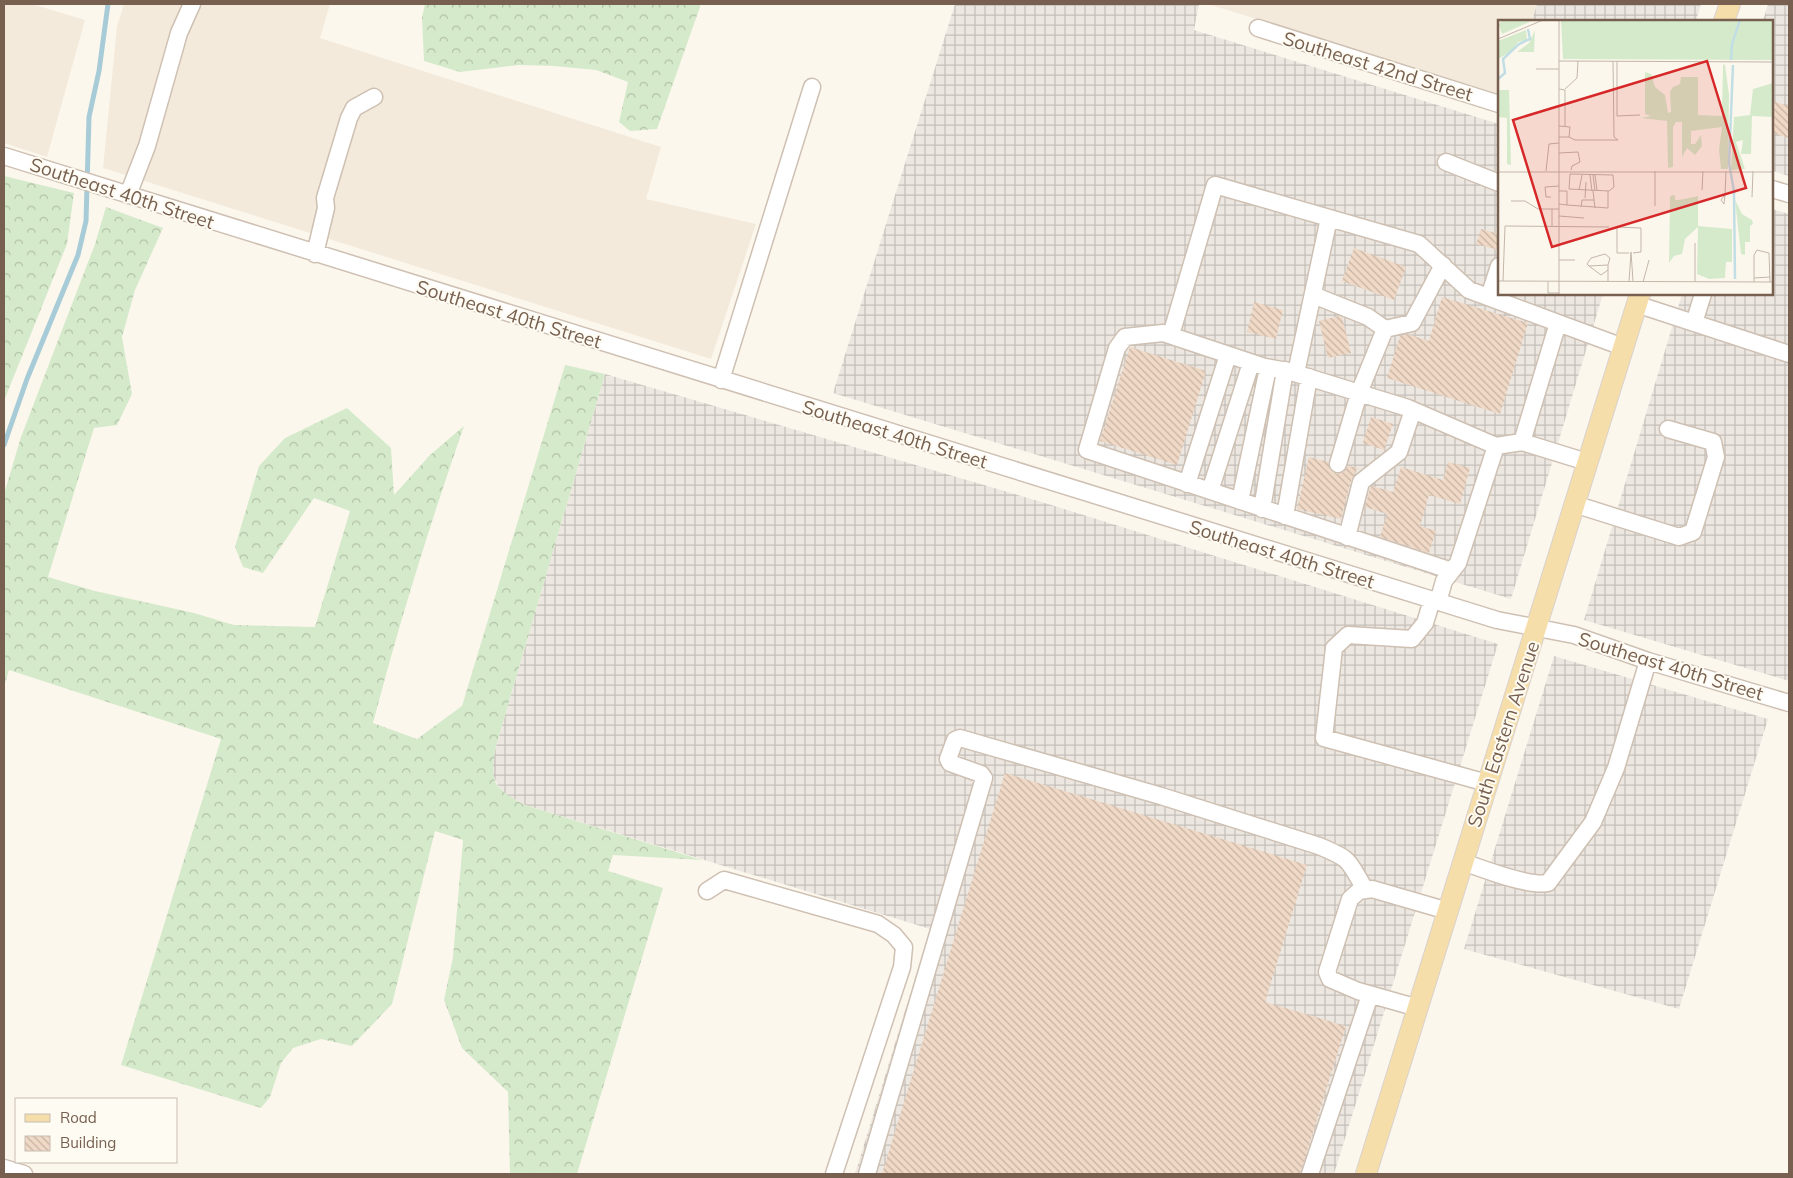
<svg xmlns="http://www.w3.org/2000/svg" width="1793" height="1178" font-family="Mulish,sans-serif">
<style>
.residential{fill:#f3eadb}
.industrial{fill:url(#industrial-grid)}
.forest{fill:url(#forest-crowns)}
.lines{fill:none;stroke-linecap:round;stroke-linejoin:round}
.stream{stroke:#a8ccd7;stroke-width:5}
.building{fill:url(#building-back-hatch)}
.minor-casing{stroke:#cec0b2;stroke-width:19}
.major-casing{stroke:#d9d2ce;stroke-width:22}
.minor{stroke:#fff;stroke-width:16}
.major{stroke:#f6deaa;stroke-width:20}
.labels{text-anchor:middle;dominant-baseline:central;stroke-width:4;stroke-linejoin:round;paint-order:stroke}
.street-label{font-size:19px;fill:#776050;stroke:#fefbf3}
.inset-river{fill:none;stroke:#c1dee5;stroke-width:2.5}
.inset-road{fill:none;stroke:#c3b6a9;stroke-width:1}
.view{fill:#d62828;fill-opacity:0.15;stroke:#d62828;stroke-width:2.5}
.inset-edge{fill:none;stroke:#776050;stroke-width:2.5}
</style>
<defs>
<pattern id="industrial-grid" width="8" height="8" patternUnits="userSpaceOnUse" patternTransform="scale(1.25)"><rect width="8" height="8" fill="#ece7e1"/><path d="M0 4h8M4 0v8" fill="none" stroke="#c4bfb9"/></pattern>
<pattern id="forest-crowns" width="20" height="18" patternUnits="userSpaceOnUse" patternTransform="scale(1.25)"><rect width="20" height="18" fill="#d5eacb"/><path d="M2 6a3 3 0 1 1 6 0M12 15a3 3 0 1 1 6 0" fill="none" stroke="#b2c1a7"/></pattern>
<pattern id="building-back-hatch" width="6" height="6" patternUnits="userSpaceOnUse" patternTransform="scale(1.25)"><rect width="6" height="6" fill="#f0d9c6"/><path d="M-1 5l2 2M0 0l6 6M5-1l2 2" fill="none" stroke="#c7b3a3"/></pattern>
</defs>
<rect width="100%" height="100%" fill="#fcf7ed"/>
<path class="residential" d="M4,4h28l53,16 -38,137 -43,-14z
M124,4h206l-10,34 341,109 -15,52 110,25 -45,135 -608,-191 14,-142z
M1208,4h329l-5,17h-33v73z"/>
<path class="industrial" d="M955,4h244l-5,26 305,94v170h104l-92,305 -678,-206z
M1537,4h164l-5,17h-164z
M1768,4h21v172l-17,-5v-150h-9z
M1772,209l17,5v467l-205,-61 98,-326h90z
M605,374l440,129 453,141 -164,530h-479l75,-245 -405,-124 -24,-13 -10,-21 5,-25z
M1554,656l214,63 -89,290 -215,-60z"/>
<path class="forest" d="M425,4h276l-44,125 -27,2 -11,-9 9,-40 -32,-12 -42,-4 -35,-1 -59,7 -36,-11 -2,-44z
M4,176l70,17 -7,51 -63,157z
M106,207l57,21 -28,62 -13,47 10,57 -15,31 -23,3 -46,149 47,14 99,22 40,12 81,2 35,-116 -36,-13 -51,75 -20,-6 -8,-20 24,-81 26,-28 62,-30 44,40 3,47 36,-40 34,-29c-34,98 -65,197 -91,297l44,16 45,-33 103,-341 40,9 -109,372c-7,37 -3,42 29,59l177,55 -89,-5 -5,16 55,17 -86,286h-67l-2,-82 -46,-44 -18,-48 9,-43 10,-117 -28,-9 -43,173 -40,42 -31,-7 -28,9 -12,15 -11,34 -9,11 -140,-43 100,-326 -212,-69 -5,17v-193l17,-57 74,-193z"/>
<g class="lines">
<path class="stream" d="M4,445l23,-66 51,-124 8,-34 3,-104 10,-46 9,-67"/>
</g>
<path class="building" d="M1772,101l17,5v32l-17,-5z
M1481,229l18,5v16l-23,-6z
M1354,248l52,19 -12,33 -52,-19z
M1442,297l86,26 -28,91 -113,-36 13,-42 7,-2 22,7z
M1254,302l29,8 -7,29 -29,-7z
M1339,316l3,1 9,36 -23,5 -9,-37z
M1130,347l76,24 -29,94 -77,-24z
M1371,417l22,7 -9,26 -21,-7z
M1309,457l19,5 2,8 6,4 8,-2 4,-6 10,2 -7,12 -10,39 -44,-10z
M1448,462l22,6 -10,36 -31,-9 -9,31 16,5 -7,22 -49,-16 7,-23 -22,-7 5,-19 2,-2 21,6 8,-25 42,13z
M1005,773l302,92 -42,137 81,24 -46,148h-418z"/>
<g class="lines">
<defs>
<path id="minor" d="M1258,28l241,76
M4,156l1493,464 77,15 74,26 141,42
M1446,162l53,21
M1772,189l17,5
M128,195l19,-49 32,-113 13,-29
M315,254l11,-46 -1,-10 24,-80 5,-10 20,-11
M1313,295l55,22 17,12 27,-6 31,-58
M1489,297l10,-31
M1636,304l153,50
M1694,323l9,-29
M1171,335l44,-150 204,59 50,46 89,33
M1296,373l33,-155
M721,380l91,-293
M1587,462l-65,-20 36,-119 65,24
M1338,464l21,-71 26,-64
M1187,484l41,-129
M1210,491l41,-128
M1240,501l28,-133
M1574,504l105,33 14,-5 23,-75 -3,-15 -45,-13
M1262,509l23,-139
M1285,516l24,-139
M1347,537l14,-55 38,-30 14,-42
M1452,571l-365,-121 30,-102 8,-11 38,-4 102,34 23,4 120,37 88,38
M1432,600l-7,23 -13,16 -64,-4 -14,13 -10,90 163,45
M1438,602l6,-21 14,-18 38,-117 26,-4
M1463,862c20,7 66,25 85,21l45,-61 23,-54 32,-107
M707,891l17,-11 154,44 16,11 10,12 -2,20 -68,207
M1418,1008l-60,-17 -28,-12 -3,-7 23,-73 9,-8 13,-2 76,22
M4,1168l20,6
M867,1174l117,-396 -3,-4 -31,-11 -2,-4 7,-19 5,-2 24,7 177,51 158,50c34,14 28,14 46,43
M1310,1174l60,-179"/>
<path id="major" d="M1724,21l6,-17
M1366,1174l274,-880"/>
</defs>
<use href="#minor" class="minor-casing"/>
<use href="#major" class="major-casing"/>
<use href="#minor" class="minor"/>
<use href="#major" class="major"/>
</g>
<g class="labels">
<g class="street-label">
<text transform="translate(1378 66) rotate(17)">Southeast 42nd Street</text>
<text transform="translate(122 193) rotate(18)">Southeast 40th Street</text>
<text transform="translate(509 314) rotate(17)">Southeast 40th Street</text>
<text transform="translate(895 434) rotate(17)">Southeast 40th Street</text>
<text transform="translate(1282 554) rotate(17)">Southeast 40th Street</text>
<text transform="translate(1671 666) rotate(17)">Southeast 40th Street</text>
<text transform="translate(1503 734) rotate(-72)">South Eastern Avenue</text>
</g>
</g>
<g transform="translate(1498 20)">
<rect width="275" height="275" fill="#fcf7ed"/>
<path d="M28,10l1,10 -9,2 -6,9 -14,8v-18zM37,10l-1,22h-17l12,-9zM225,44l2,1 4,30 -1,74h-7l-2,-19 3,-23 -31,4v13h4l6,-9 1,11 -7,9 -8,-7 -5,9v-35h-6l-3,5v40l-5,1 -1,-47 -26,-3 10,-2 -6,-2v-42l6,2 4,13 10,8 3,18 3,-1 -1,-20 3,-5 7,-3 1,-7h17v38l24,1zM275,63v34l-21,-1 -1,38h-10l2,-14 -7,2 9,27 -14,1 3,-53 16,-2 3,-26zM0,70h11l2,75 -4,-1v-46l-9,-1zM177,175v5h4l19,-4v30l34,3v33h-6l-1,16 -16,1 -12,-5 1,-47 -13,12 -3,15 -8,2 -5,7 1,-67zM237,180l7,14 10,6 1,4 -3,2v16h-5v13l-4,-1z" fill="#d5eacb"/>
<path d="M4,0h32l-32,14 -3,-9zM63,0h212v40l-210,-1z" fill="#d5eacb"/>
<path class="inset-river" d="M233,40l1,-16 8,-24M235,45l-4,98 5,28 1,88M0,59l7,-6 -2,-14 16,-15 11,-5 -2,-10"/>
<path class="inset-road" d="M0,19l45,-19M61,41l214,1M119,41v55l23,-1M38,49h23M61,69l6,1v36M67,69l12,-11 1,-17M61,117h10l1,-10 -11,-1M71,117l6,3h43l-4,-3 -1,-76M61,133l19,-1 2,10 -8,4 -1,4M48,151l3,-27 10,-1M0,152h275M92,155l2,16M95,155l2,16M97,155l2,15M71,169l40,2 5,-4 -1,-12 -43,-1M71,169l1,-15M81,170l3,-15M204,170l1,-19M95,171l2,17M227,175l-1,9 -3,-4 4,-5 1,-24M53,177h-5l-1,-10 14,-1M254,177l1,-26M87,178l1,-16M13,181h14l13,8h21M61,184l8,1v-14h-8M69,185l41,3v-17M157,186v-35M83,187l1,-7h12M61,196l25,2M54,206v-17M131,233h-12v-26l24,1v24l-8,1M61,240h16M110,245l2,-7 -5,-4 -14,4 -4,6 2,2 19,-1v16M91,246l12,9 7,-5M256,258l16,-1M0,261l275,1M5,261l2,-55 104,1M50,262v11h11M131,262l2,-30 2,29M145,262l6,-22M197,262v-39M256,262v-27l3,-5 12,3 1,29M61,275v-275"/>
<path class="view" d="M209,41l39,127 -194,59 -39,-127z"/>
<rect width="275" height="275" class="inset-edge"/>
</g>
<rect width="1793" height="1178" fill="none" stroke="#776050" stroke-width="10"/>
<rect x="15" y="1098" width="162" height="65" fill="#fefbf3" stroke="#c8bdb2"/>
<rect x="25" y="1114" width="25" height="8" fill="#f6deaa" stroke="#c8bdb2"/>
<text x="60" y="1123" font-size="15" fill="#776050">Road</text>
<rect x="25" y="1136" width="25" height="15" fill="url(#building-back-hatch)" stroke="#c8bdb2"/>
<text x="60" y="1148" font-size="15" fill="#776050">Building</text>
</svg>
